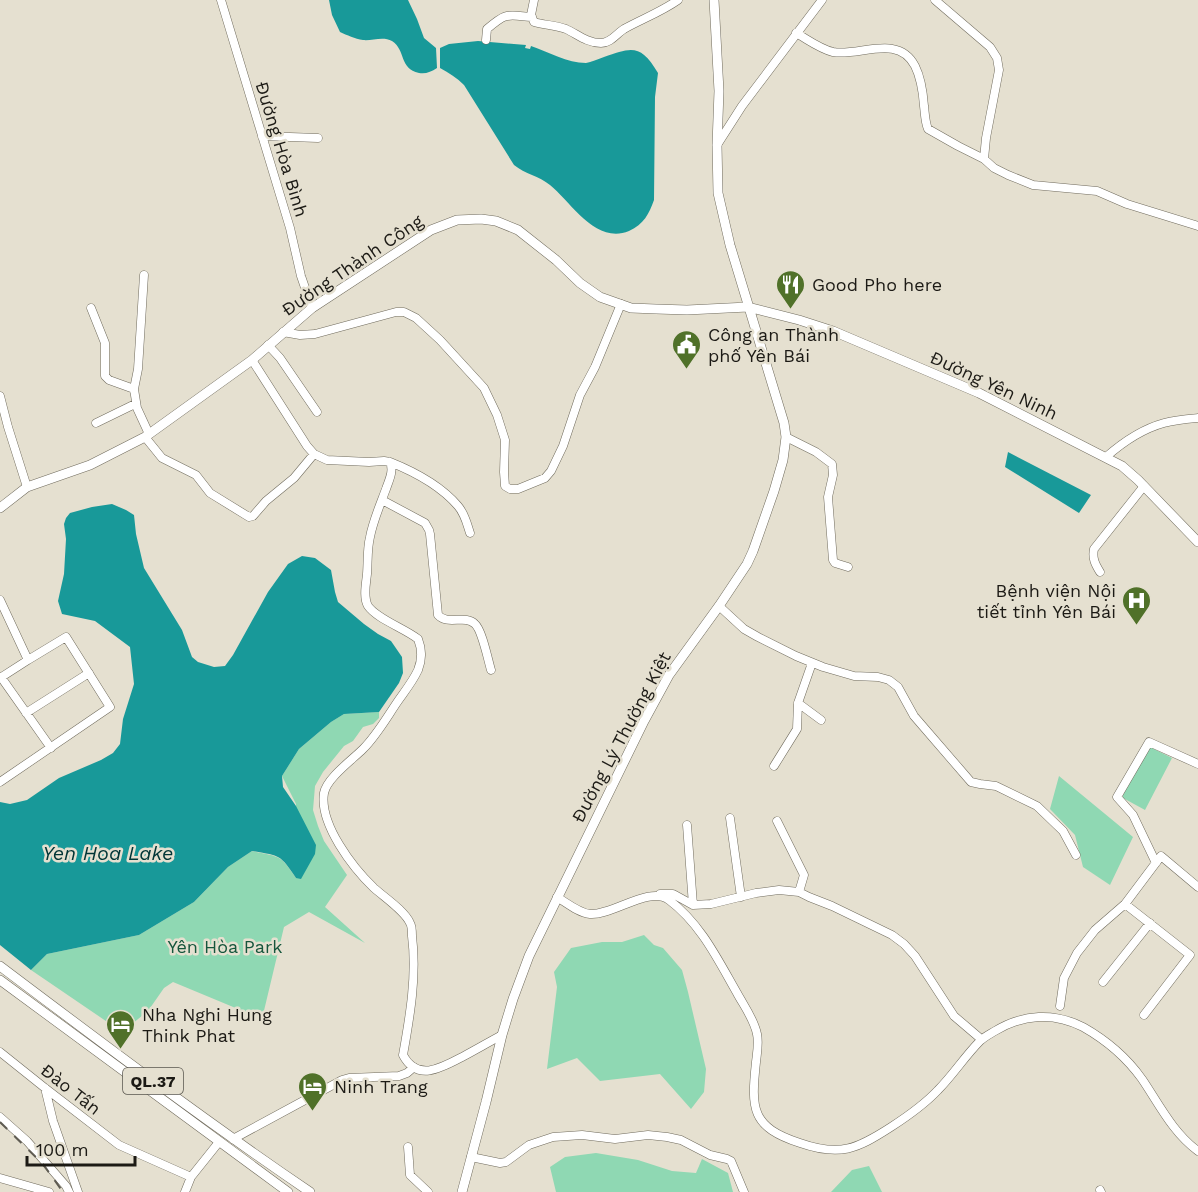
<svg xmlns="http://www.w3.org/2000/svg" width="1198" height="1192" font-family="'Work Sans',sans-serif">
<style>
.green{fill:#8fd8b3}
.water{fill:#189999}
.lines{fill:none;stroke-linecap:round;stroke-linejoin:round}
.minor-casing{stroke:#706b5d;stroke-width:9}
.major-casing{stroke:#706b5d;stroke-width:10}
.minor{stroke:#fff;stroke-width:8}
.major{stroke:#fff;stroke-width:9}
.rail{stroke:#5f5c53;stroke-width:2;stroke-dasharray:10 10;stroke-linecap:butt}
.labels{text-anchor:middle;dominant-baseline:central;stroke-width:5;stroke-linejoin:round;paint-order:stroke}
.shield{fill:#e5e0d0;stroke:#58554d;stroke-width:1.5}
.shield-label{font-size:16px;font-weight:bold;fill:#1c1a15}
.street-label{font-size:18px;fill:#1c1a15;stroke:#e5e0d0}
.poi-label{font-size:18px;fill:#1c1a15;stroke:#e5e0d0;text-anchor:start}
.park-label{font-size:18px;fill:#15563c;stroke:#e5e0d0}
.water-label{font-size:20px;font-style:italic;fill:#003536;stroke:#e5e0d0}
</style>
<rect width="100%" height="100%" fill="#e5e0d0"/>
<path class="green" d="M379,712v6l-6,6 -10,3 -10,14 -9,5 -21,26 -8,14 -2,24 5,16 6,15 23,34 -22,32 40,36 -56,-31 -25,15 -22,92 -89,-37 -9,6 -16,23 -26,21 -91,-62 16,-16 92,-19 55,-33 34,-35 24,-16c28,6 28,3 44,27v-74l-14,-28 17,-27 32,-27 13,-8z
M1148,746l24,12 -27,52 -22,-12v-3z
M1059,776l74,61 -23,48 -27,-18 -8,-32 -25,-26z
M644,935l10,10 9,3 19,22 6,22 18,77 -2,23 -13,17 -31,-35 -60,7 -23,-23 -30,11 10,-82 -3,-15 17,-24 31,-6h20z
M596,1153l42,7 34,11 24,2 6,-14 26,14 5,19h-177l-6,-25 15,-10z
M869,1166l13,26h-51l21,-22z"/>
<path class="water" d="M329,0h79l9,19 7,19 12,10 1,20c-6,4 -11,6 -18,5 -20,-4 -13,-23 -27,-32 -9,-5 -20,0 -29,-1 -8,-1 -16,-5 -23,-8l-8,-17z
M478,41l48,4 -1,3 5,1 1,-3c18,6 36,17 55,17 5,-1 12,-4 18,-6 28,-10 37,-13 54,16l-3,24 -1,103c-5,14 -10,24 -25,31 -33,14 -58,-29 -79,-46 -11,-9 -25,-11 -36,-20l-50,-80c-7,-7 -15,-12 -24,-17v-20l9,-4z
M1008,452l83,43 -12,18 -74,-46z
M112,504l14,6 8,5 2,19 8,34 38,62 10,27 6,5 16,5 11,-1 8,-11 35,-63 20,-28 14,-8 13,2 16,12 4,22 3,10 26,22 14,10 13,7 11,16 1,16 -4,10 -20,29 -35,2 -13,8 -32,27 -17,27 1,11 13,19 20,39 -1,9 -14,25 -5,-1c-16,-24 -16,-22 -44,-27l-24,16 -34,35 -55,33 -92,19 -16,16 -31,-25v-143l10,2 17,-4 32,-22 42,-18 12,-7 7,-9 3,-25 11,-35 -4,-37 -35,-26 -33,-7 -4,-13 6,-27 2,-35 -2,-15 2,-6 4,-5 22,-6z"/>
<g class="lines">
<defs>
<path id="minor" d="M221,0l69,228 11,48 11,32
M534,0l-3,15 3,7c10,3 21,3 32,7 11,5 21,14 35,14 10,0 15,-9 23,-14 18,-10 37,-17 54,-29
M935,0l55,47 7,11 2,12 -13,68 -2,21
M796,33c11,6 24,16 37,19 26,5 65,-19 82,14 6,12 8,26 9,40 1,8 1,16 4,23l30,17 26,13 10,9 14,7 25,10 64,6 30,13 71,22
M486,40l1,-11c20,-17 19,-14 45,-12
M262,136l56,2
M717,145l25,-39 80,-106
M144,275l-6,94 -4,20 3,19 12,26
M91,308l14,35v33l4,4 25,9
M283,332l17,3 15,-1 81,-22h8l12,6 24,22 44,48 13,27 8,25 -1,32 1,14 5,3h8l27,-11 6,-7 12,-25 17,-51 15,-28 26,-63
M268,345l12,13 37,54
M252,360l55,86 7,8 13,6 42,2 15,-1 6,1c4,9 -1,18 -4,27 -6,16 -13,32 -16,48 -3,12 -2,25 -3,37 -1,10 -4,23 1,32 9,13 36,22 50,33 4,10 4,21 0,31 -5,11 -13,21 -20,31 -11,16 -21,34 -35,48 -11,11 -36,29 -39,44 -5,31 29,75 50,95 10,9 31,23 36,35 2,3 2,9 2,13 5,39 -2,80 -9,119 15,28 40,12 61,1 13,-7 25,-14 38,-21
M0,396l8,31 19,60
M96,423l39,-19
M145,437l17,21 34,17 14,18 39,24 4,-1 13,-15 28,-23 20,-24
M786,437l30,15 16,12 1,11 -5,22 5,63 2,3 13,4
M1106,457c17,-15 36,-28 58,-34 11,-3 23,-4 34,-5
M390,462c25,10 51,24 68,44 7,8 9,18 12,27
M382,500l43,23 4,7 1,4 8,81c10,11 27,-1 37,9 7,6 13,36 16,46
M1100,572c-5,-8 -8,-14 -6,-23l50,-63
M0,600l28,60 -28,18
M719,606l25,23 14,8 38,19 27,11 31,9 24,1 11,3 9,7 16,29 57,66 9,2 16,2 41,20 26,25 13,24
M1,677l50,71
M798,703l23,17
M26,713l63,-40
M774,766l23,-37 1,-26 14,-40
M0,782l110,-75 -44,-70 -38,23
M730,818l11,79
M777,821l27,54 -5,17
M687,825l6,80
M1156,863l-23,-48 -16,-18 32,-55 49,22
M660,894h13l20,11 18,-1 45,-11 23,-3 20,2 10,5 23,9 60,29 12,9 11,12 39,60 27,23
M557,897c10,6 22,16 33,17 22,2 60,-29 79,-14 32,24 49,60 68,93 7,13 17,26 20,41 2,9 0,19 -1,28 -5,47 -5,65 44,81 40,14 57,6 91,-16 17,-11 33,-22 47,-37 15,-15 27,-34 42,-49 4,-4 10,-7 15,-10 28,-17 59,-19 88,-4 23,13 44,31 59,52 17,25 31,54 56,72
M1125,904l65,51 -46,60
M1103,982l47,-59
M1060,1006l4,-28 13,-25 18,-23 30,-26 36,-48 37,31
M0,1052l45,36 74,57 72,32
M45,1088l8,33 25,71
M0,1117l27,24 39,45 3,6
M233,1139l109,-59 7,-2 50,-2 8,-3 7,-6
M408,1147l2,28 18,17
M471,1157l29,6 6,-1 23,-17 24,-8 29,-2 33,4 33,-4 19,2 14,3 29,15 17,4 4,2 13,31
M0,1178l49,14
M1100,1190l1,2
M185,1192l6,-15 28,-35"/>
<path id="major" d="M0,508l27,-21 63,-22 55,-28 107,-77 60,-52 119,-78 26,-10 24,-1 15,2 22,9 38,30 24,23 20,14 31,11 25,1 31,1 61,-3 51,13 34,11 146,62 143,73 16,14 60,62
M0,966c102,77 204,154 310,226
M0,980l288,212
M462,1192l24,-90 16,-67 11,-36 16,-43 115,-235 25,-46 50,-69 28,-42 6,-13 21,-60 9,-31 3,-23 -2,-14 -54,-178 -12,-52 -1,-48 2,-54 -5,-91"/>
</defs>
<use href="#minor" class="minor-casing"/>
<use href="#major" class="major-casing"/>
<use href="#minor" class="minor"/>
<use href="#major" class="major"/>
<path class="rail" d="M0,1122l43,42 20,28"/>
</g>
<defs>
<symbol id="restaurant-pin" viewBox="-11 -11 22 30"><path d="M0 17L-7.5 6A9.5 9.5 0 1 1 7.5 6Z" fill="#507129" stroke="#e5e0d0"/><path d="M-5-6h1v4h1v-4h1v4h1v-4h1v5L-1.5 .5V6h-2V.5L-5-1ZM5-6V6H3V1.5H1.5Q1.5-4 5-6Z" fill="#fff"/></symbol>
<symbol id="civic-pin" viewBox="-11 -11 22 30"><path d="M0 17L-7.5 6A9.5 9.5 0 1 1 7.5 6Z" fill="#507129" stroke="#e5e0d0"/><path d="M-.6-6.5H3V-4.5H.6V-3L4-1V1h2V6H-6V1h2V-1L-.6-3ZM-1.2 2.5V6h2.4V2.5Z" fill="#fff"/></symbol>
<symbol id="hospital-pin" viewBox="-11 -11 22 30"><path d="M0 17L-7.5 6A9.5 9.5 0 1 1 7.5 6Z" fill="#507129" stroke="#e5e0d0"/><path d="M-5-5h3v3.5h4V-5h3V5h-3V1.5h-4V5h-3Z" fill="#fff"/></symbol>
<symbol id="hotel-pin" viewBox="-11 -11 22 30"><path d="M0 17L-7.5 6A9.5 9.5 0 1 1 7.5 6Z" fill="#507129" stroke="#e5e0d0"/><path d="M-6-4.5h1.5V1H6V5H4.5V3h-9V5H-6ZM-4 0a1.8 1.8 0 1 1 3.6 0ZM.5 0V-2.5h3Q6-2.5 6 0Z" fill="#fff"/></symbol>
</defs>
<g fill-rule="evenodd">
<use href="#restaurant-pin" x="774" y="268" width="33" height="45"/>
<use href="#civic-pin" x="670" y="328" width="33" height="45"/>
<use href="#hospital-pin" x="1120" y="584" width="33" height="45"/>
<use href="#hotel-pin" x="104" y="1008" width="33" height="45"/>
<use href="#hotel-pin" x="296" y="1070" width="33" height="45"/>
</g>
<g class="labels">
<rect class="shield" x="123" y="1068" width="60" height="26" rx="4.5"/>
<g class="shield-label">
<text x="153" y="1081">QL.37</text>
</g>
<g class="street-label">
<text transform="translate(282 149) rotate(73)">Đường Hòa Bình</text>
<text transform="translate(352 265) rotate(-34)">Đường Thành Công</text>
<text transform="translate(994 385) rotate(25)">Đường Yên Ninh</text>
<text transform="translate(621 737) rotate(-62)">Đường Lý Thường Kiệt</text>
<text transform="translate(71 1089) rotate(38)">Đào Tấn</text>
</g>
<g class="poi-label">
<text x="812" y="284">Good Pho here</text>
<text x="708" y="334">Công an Thành<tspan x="708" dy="21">phố Yên Bái</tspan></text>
<text x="1116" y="590" text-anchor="end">Bệnh viện Nội<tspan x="1116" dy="21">tiết tỉnh Yên Bái</tspan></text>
<text x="142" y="1014">Nha Nghi Hung<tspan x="142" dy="21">Think Phat</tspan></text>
<text x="334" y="1086">Ninh Trang</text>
</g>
<g class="park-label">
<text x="225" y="946">Yên Hòa Park</text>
</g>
<g class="water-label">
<text x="108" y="853">Yen Hoa Lake</text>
</g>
</g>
<path d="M27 1156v9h108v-9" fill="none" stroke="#1c1a15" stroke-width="3"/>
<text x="36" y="1156" font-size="18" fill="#1c1a15" stroke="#e5e0d0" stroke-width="4.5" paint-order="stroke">100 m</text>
</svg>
